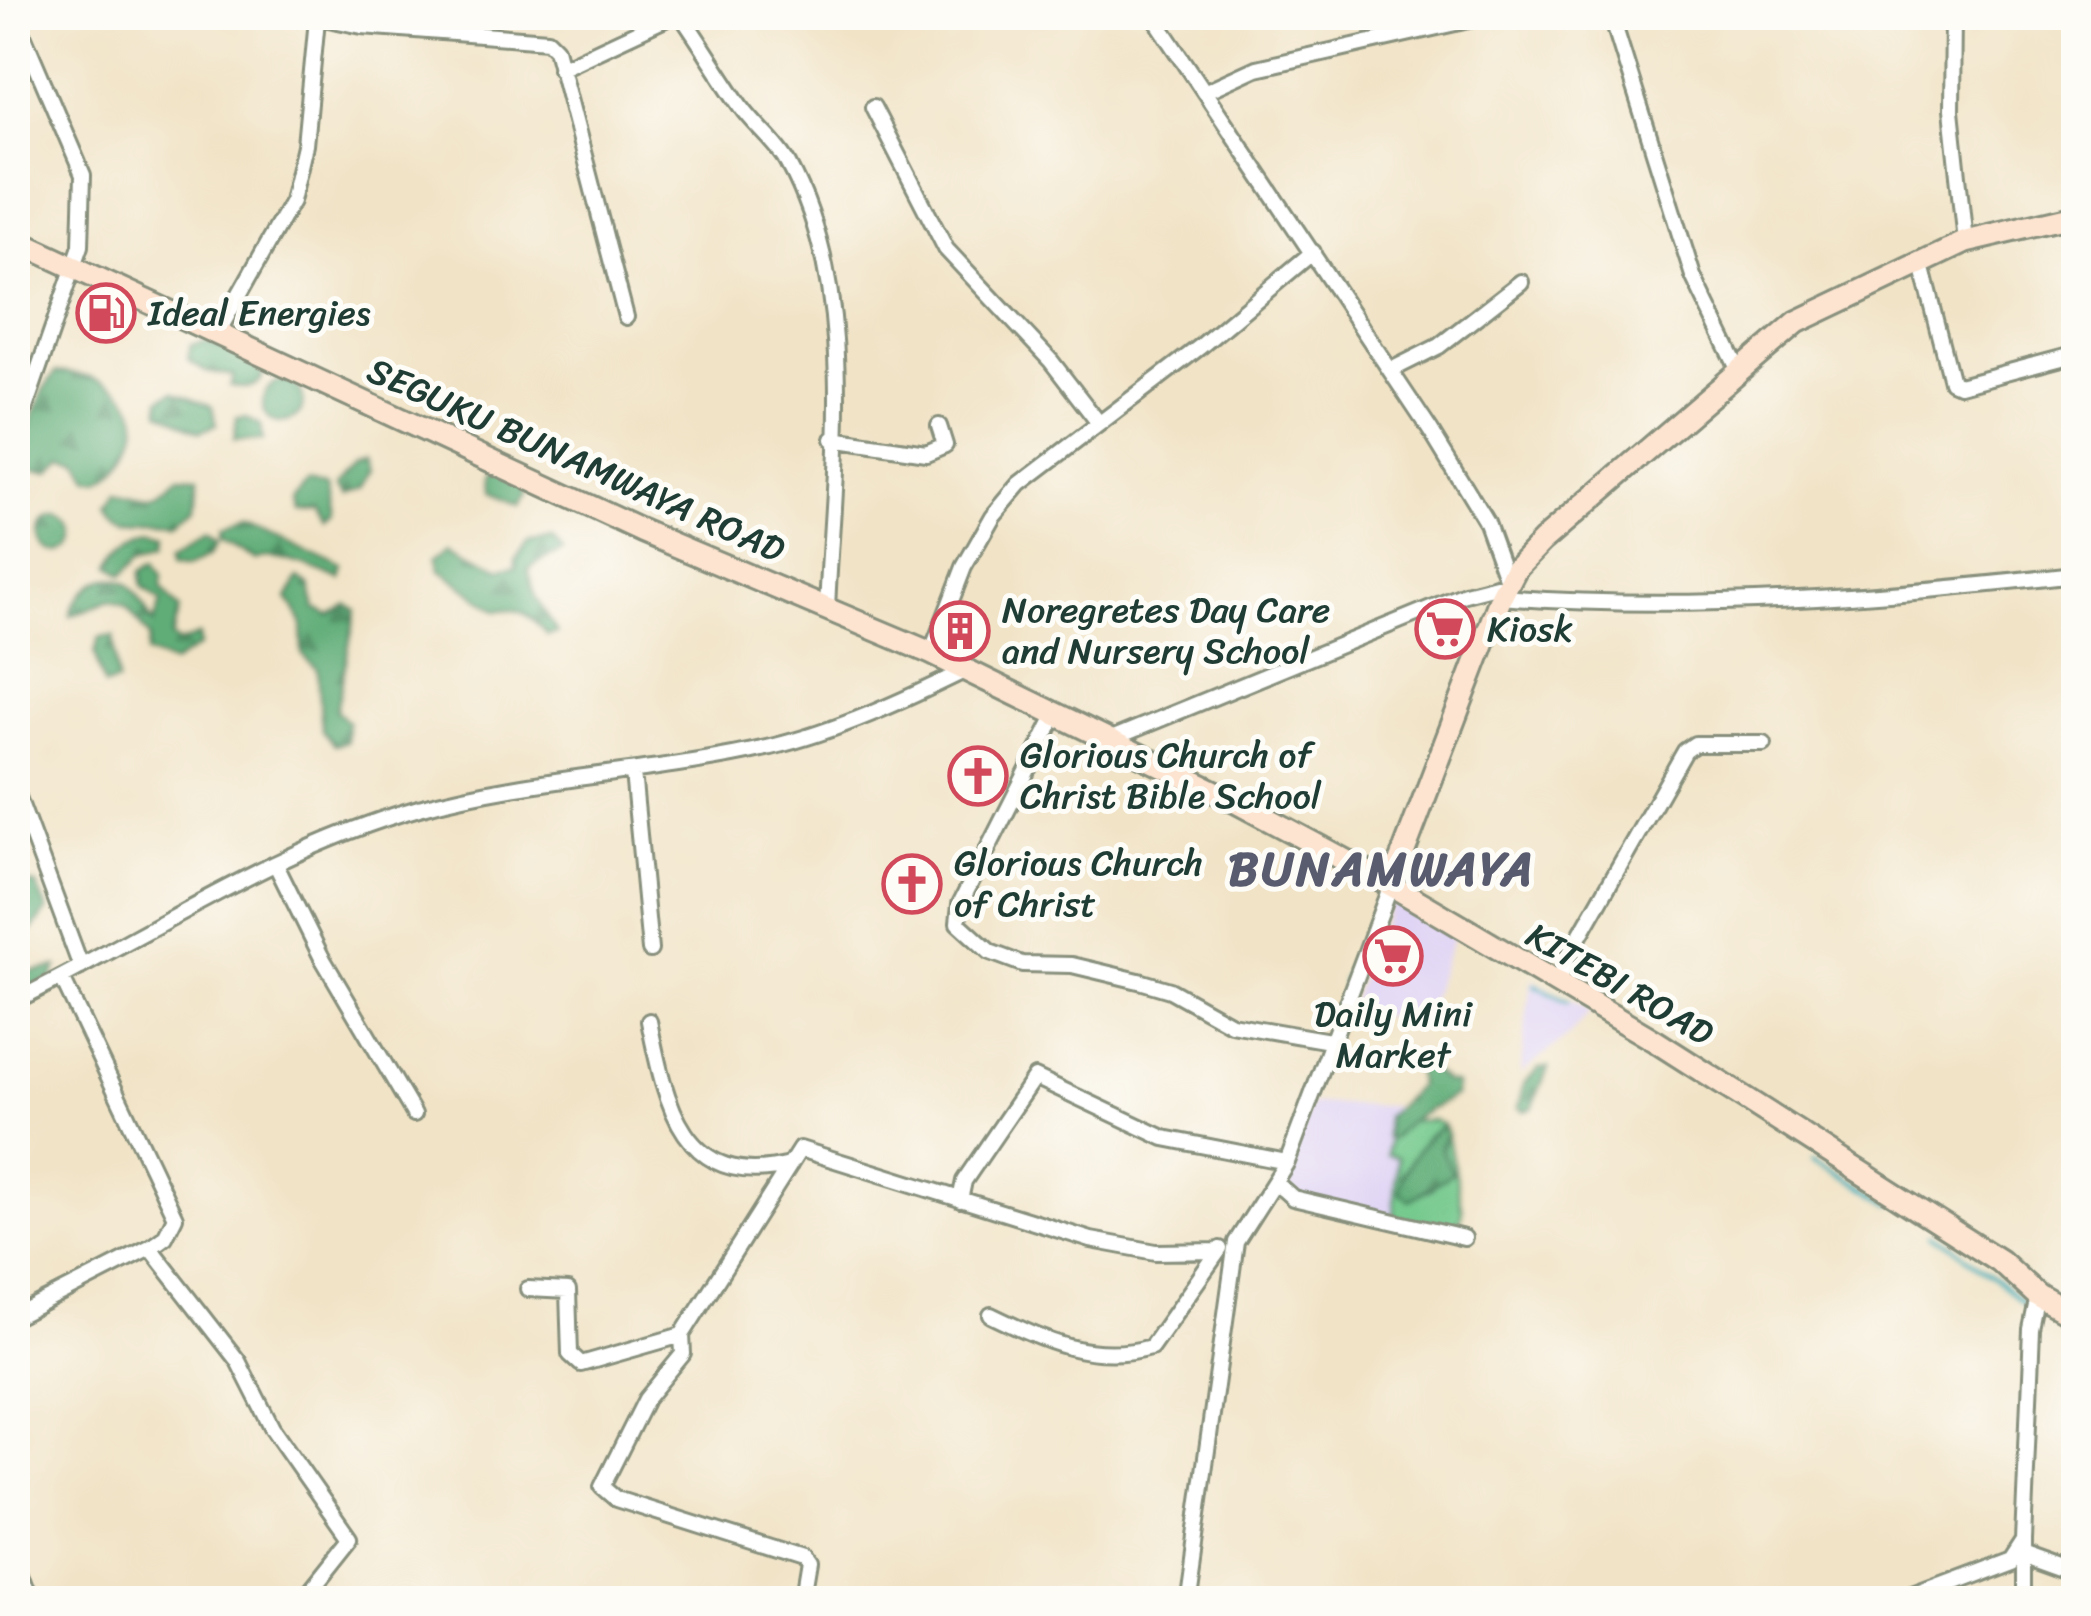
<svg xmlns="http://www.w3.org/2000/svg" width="2091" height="1616" font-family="Sriracha,sans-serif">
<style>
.built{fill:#e0d4f4}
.green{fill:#75c98d;stroke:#4a8360;stroke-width:3}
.forest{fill:url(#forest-firs);stroke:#407556;stroke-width:3}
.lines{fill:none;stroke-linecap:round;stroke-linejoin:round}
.stream{stroke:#39aab4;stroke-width:4.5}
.street-casing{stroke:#88907d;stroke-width:20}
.secondary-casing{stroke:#88907d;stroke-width:27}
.street{stroke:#fff;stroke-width:14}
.secondary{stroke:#fde4d0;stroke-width:21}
.labels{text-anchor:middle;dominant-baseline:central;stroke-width:10;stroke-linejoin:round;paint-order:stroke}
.poi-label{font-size:36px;fill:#1f3d34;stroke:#fdfcf7;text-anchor:start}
.street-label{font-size:36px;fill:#1f3d34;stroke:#fdfcf7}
.district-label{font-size:48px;font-weight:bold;letter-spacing:3px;fill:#595b6e;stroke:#fdfcf7}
</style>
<defs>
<pattern id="forest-firs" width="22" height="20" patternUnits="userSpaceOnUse" patternTransform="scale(3)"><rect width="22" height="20" fill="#60ad78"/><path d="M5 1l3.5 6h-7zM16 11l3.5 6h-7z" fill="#4f8e63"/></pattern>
</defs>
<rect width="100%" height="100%" fill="#fdfcf7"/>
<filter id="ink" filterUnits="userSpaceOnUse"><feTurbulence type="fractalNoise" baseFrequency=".00833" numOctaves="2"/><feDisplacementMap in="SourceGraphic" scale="24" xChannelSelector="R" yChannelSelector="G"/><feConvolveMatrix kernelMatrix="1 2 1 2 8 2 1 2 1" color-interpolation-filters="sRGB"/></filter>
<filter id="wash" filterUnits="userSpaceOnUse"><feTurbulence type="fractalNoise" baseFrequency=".004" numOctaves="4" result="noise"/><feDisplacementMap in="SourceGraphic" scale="48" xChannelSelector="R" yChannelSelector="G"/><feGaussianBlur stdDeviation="2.7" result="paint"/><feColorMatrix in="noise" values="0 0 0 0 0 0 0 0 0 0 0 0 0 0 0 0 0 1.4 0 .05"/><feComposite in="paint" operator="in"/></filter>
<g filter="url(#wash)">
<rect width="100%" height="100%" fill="#f1e3c6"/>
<path class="built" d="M1392,899l63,33 -34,95 -72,-20z
M1531,979l59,32 -18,22 -52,41z
M1312,1104l82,2 -7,48 11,2 -5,66 -88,-24 -23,-14z"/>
<path class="green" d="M1434,1120l9,5 -17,12 -25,38 9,25 23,-12 14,-55 15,77 -4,17 -7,4 -57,-14 4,-60 -11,-2 2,-16 20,-18z"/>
<path class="forest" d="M206,340l38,16 19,18c-7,13 -19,15 -33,11l3,-9 -26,-5 -19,-13 3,-14z
M56,372c41,2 101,26 75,73 -8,16 -15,26 -31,34l-11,-2 -10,-18 -15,-2 -14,14 -26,-3 -6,-15 25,-63z
M263 401a20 20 0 1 1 40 0a20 20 0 1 1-40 0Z
M174,391l39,16 4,17 -16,6 -39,-21v-11z
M246,415l15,8 2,17 -29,-1 3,-23z
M366,459l4,11 -10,19 -18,9 -7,-11 19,-23z
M494,469l27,14 3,14 -7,10 -31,-13 -1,-14z
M179,476l21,1 -3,30 -18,17c-26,-8 -52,11 -68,-19l10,-17c34,2 29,18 58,-12z
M305,485l21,3 6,32 -7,7 -11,-16 -18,1 -4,-11z
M42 534a18 18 0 1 1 36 0a18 18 0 1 1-36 0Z
M243,523l102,47 -3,10c-22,-8 -68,-29 -87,-19l-33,-22 1,-9z
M210,532l9,10 -7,12 -18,8 -12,-3 -1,-9z
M155,533l13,3 -1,11 -24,8 -20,19 -11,-8c8,-18 24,-31 43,-33z
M553,540l10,12 -35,15 8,30 21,36 -10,2c-13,-17 -27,-30 -49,-24l-58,-41 -2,-14 15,-13 48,26 15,-3v-9l13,-15z
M155,563l8,12 -2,11 19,23 -8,29 7,5 19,-7v11l-25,17 -24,-11 2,-16 -25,-32 -16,-5 -39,16c4,-24 39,-52 61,-29 9,9 14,25 22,35l7,-22 -19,-15v-14z
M299,579l10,7 6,23 15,6 18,-10 8,6 -20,100 12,11 -2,20 -12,3 -12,-15 -4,-61 -15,-15 -1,-31 -15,-24z
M113,635l5,46 -13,4 -10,-33 4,-15z
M25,883l11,2 11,25 -32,44v-63z
M57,967l-4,10 -38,17v-20z
M1424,1064l21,18 12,3 -1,10 -47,26 -17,18 -6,-1v-21l32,-31 -2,-19z
M1548,1067l-16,41 -9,3 -5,-3 6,-25 15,-15z
M1443,1125l4,8 -6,14 11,26 -42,27 -10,-8c2,-25 22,-52 43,-67z"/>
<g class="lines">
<path class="stream" d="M1360,942l13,-27
M1343,983l14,-32
M1535,985l33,17
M1815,1157l77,47
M1941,1236l86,68
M2062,1322l14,9"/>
</g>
</g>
<g filter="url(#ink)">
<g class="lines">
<defs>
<path id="street" d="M309,15l53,11 186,14 8,8 70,269
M681,15c21,30 40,62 61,92 14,20 36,36 47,57 71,131 44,303 38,445
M1611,15l82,261 46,95
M1952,15l-1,95 14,132
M15,16l68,159 -2,71 -66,191
M560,68l114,-53
M1206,91l50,-23 235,-53
M873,107l73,142 105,112 47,61
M1921,261l31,121 7,3 117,-31
M217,334l75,-133 13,-56 12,-126
M1391,370l48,-24 82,-64
M833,439l93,14 19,-8 -6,-19
M1501,597c190,15 386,-1 575,-22
M931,653l33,-86 29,-51 27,-32 181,-138 112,-94
M1056,714l-96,190 -2,19 32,29 32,12 50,1 71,17 27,8 61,34 99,17
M1109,740l356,-146 43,-11 -22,-61 -56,-92 -277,-415
M633,772l17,178
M15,789l66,178
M276,865l45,91 93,158
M62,978l113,239 -10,20 -15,11 88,113 34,67 77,110 -50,63
M1558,983l9,-25 118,-207 10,-7h69
M15,1001c132,-65 261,-153 404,-193 115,-32 236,-34 352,-61 67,-16 134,-47 195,-77
M649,1021c16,81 34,171 141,144
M1275,1182l18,16 171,40
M960,1200l4,-19 71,-104 129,61 123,24
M528,1289l40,2 2,63 11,10 101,-29
M991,1315c52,25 101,49 160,32l69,-98
M15,1317l135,-69
M15,1551l18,50
M2023,1553l53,19
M801,1601l6,-36 -5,-7 -186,-59 -14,-12 44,-88 37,-45 -1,-19 118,-186 291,91 65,12 62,-1
M1186,1601l50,-359 51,-80 104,-277
M1901,1601l109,-41 13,-20 9,-210 7,-33
M2023,1601v-61"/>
<path id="secondary" d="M15,240l627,291 289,122 305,149 155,83 264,156 345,220 39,36 37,21
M1391,885l110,-288 15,-29 26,-27 255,-219 168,-80 111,-26"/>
</defs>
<use href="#street" class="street-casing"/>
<use href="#secondary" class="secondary-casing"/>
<use href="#street" class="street"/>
<use href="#secondary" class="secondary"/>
</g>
</g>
<defs>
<symbol id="fuel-ring" viewBox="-11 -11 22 22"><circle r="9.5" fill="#fdfcf7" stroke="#d1495b" stroke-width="1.5"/><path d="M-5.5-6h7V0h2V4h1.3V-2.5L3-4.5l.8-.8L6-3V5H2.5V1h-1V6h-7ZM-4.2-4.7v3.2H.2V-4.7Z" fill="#d1495b"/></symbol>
<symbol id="supermarket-ring" viewBox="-11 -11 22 22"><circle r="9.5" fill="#fdfcf7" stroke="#d1495b" stroke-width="1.5"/><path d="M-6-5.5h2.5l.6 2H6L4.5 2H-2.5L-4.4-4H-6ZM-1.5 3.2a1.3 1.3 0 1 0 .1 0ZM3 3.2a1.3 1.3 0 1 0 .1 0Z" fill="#d1495b"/></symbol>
<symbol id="building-ring" viewBox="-11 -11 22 22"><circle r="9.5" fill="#fdfcf7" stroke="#d1495b" stroke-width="1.5"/><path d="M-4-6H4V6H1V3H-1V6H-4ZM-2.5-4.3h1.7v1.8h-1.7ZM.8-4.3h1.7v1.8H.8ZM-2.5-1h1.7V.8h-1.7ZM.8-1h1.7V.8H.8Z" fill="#d1495b"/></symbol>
<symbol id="church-ring" viewBox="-11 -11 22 22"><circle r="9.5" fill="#fdfcf7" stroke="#d1495b" stroke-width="1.5"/><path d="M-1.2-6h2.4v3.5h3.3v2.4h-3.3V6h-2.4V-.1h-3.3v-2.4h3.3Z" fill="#d1495b"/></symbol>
</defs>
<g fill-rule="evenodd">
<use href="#fuel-ring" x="73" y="280" width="66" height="66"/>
<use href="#supermarket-ring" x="1412" y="596" width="66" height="66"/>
<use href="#building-ring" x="927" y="598" width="66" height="66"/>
<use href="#church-ring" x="945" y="743" width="66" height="66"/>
<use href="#church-ring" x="879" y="851" width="66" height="66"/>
<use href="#supermarket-ring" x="1360" y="923" width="66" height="66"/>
</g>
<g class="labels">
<g class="poi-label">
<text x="148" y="313">Ideal Energies</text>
<text x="1002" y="610">Noregretes Day Care<tspan x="1002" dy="41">and Nursery School</tspan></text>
<text x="1487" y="629">Kiosk</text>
<text x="1020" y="755">Glorious Church of<tspan x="1020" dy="41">Christ Bible School</tspan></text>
<text x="954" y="863">Glorious Church<tspan x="954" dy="41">of Christ</tspan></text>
<text x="1393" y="1014" text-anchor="middle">Daily Mini<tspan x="1393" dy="41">Market</tspan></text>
</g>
<g class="street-label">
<text transform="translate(576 460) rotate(24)">SEGUKU BUNAMWAYA ROAD</text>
<text transform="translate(1620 984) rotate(30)">KITEBI ROAD</text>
</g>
<g class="district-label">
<text x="1382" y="868">BUNAMWAYA</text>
</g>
</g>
<rect width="2091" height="1616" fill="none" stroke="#fdfcf7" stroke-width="60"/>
</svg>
